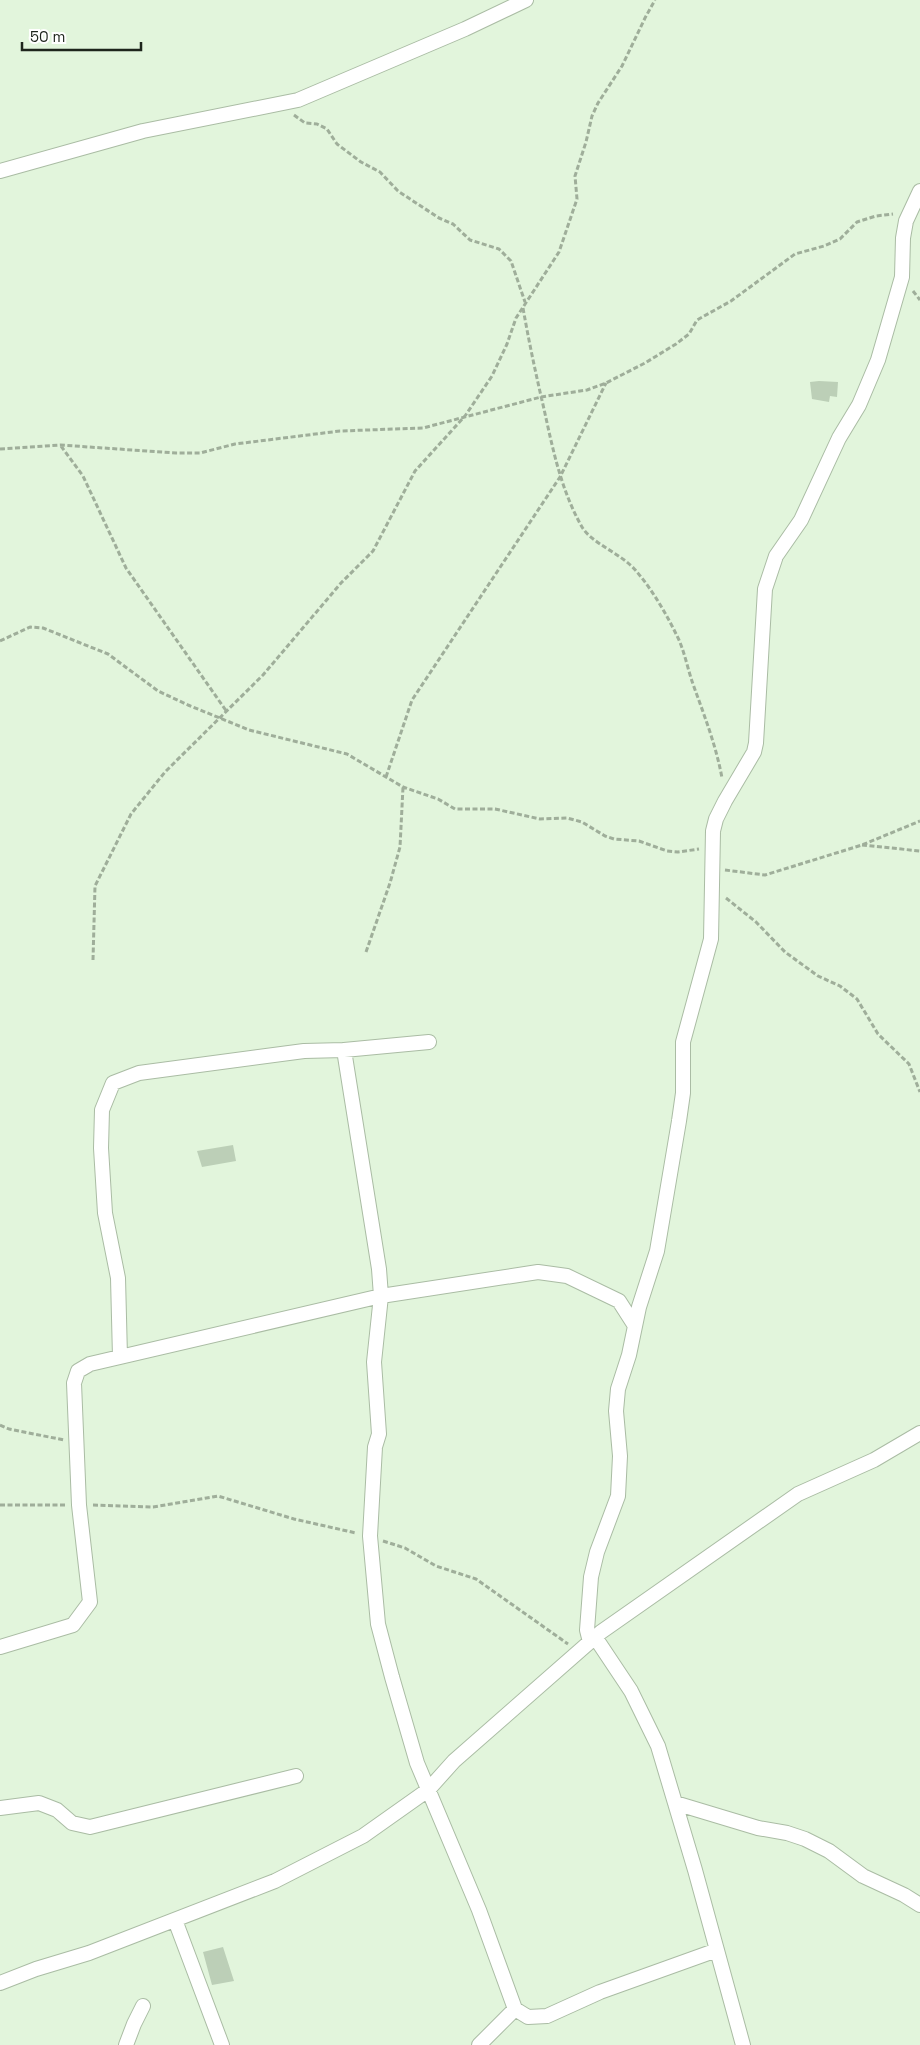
<svg xmlns="http://www.w3.org/2000/svg" width="920" height="2045" font-family="'Space Grotesk',sans-serif">
<style>
.building{fill:#bccfb7}
.lines{fill:none;stroke-linecap:round;stroke-linejoin:round}
.minor-casing{stroke:#aabca4;stroke-width:16}
.path{stroke:#9fae9a;stroke-width:3;stroke-dasharray:5 2.5;stroke-linecap:butt}
.minor{stroke:#fff;stroke-width:14}
</style>
<rect width="100%" height="100%" fill="#e2f5dc"/>
<path class="building" d="M819,381l19,1 -1,15 -7,-1 -1,6 -17,-3 -2,-17z
M233,1145l3,16 -34,6 -5,-16z
M223,1947l11,34 -22,4 -9,-33z"/>
<g class="lines">
<defs>
<path id="minor" d="M0,171l143,-40 155,-31 167,-71 61,-29
M344,1050l35,219 2,27 -7,66 5,72 -4,13 -5,89 8,88 14,53 25,86 62,147 36,99 13,8 19,-1 53,-24 117,-42
M120,1357l-2,-79 -13,-65 -4,-65 1,-38 11,-27 26,-10 165,-22 40,-1 85,-8
M595,1637l36,54 27,55 37,124 48,175
M590,1642l-3,-12 4,-53 6,-25 21,-56 2,-40 -4,-45 2,-22 11,-34 10,-48 18,-56 22,-130 4,-28v-51l28,-103 2,-108 3,-12 9,-18 29,-49 2,-9 9,-154 11,-33 25,-36 38,-82 20,-33 19,-45 24,-83 1,-39 3,-17 14,-30
M0,1647l73,-22 17,-23 -11,-97 -5,-122 4,-12 12,-7 291,-68 157,-24 29,4 52,25 16,25
M675,1803l83,25 29,5 18,6 24,12 34,25 41,19 16,10
M0,1808l39,-5 18,7 15,13 18,4 206,-51
M175,1920l47,125
M0,1983l36,-14 53,-16 186,-72 88,-45 65,-46 26,-29 147,-129 197,-138 76,-34 46,-27
M126,2045l8,-21 9,-18
M479,2045l36,-36"/>
</defs>
<use href="#minor" class="minor-casing"/>
<path class="path" d="M294,115l11,8 12,1 10,5 10,15 24,18 19,10 18,19 41,27 14,6 17,16 29,9 12,12 14,41
M913,291l7,9
M523,308c6,34 13,67 21,101 9,41 17,81 38,118 10,17 41,27 55,45 17,20 31,45 42,68 6,14 9,30 14,44 11,31 23,61 29,94
M61,446l22,30 43,92 101,144
M0,449l60,-4 116,8h24l35,-9 105,-13 83,-3 118,-31 46,-7 19,-7 39,-20 31,-19 13,-10 8,-14 34,-19 64,-47 29,-8 16,-7 17,-17 19,-6 17,-2
M0,641l30,-14 13,1 65,26 50,37 30,14 61,25 98,24 56,33 35,12 17,10h40l45,10 27,-1 15,4 23,14 9,3 25,2 28,10 11,1 21,-3
M386,777l26,-77 148,-223 46,-94
M862,845l58,6
M725,870l40,5 97,-30 58,-24
M726,898l30,24 29,30 33,24 22,10 17,13 21,35 31,30 11,28
M366,952l24,-69 10,-36 3,-60
M93,960l2,-74 36,-72 34,-42 98,-97 78,-92 32,-32 42,-80 50,-55 27,-40 15,-32 9,-26 43,-66 18,-53 -2,-23 11,-34 6,-26 6,-13 24,-37 23,-48 10,-18
M0,1425l9,4 55,11
M0,1505h66
M93,1505l60,2 65,-11 76,23 62,14
M383,1541l22,7 31,18 40,13 92,65"/>
<use href="#minor" class="minor"/>
</g>
<path d="M22 42v8h119v-8" fill="none" stroke="#1e251c" stroke-width="2.5"/>
<text x="30" y="42" font-size="15" fill="#1e251c" stroke="#ffffff" stroke-width="4" paint-order="stroke">50 m</text>
</svg>
